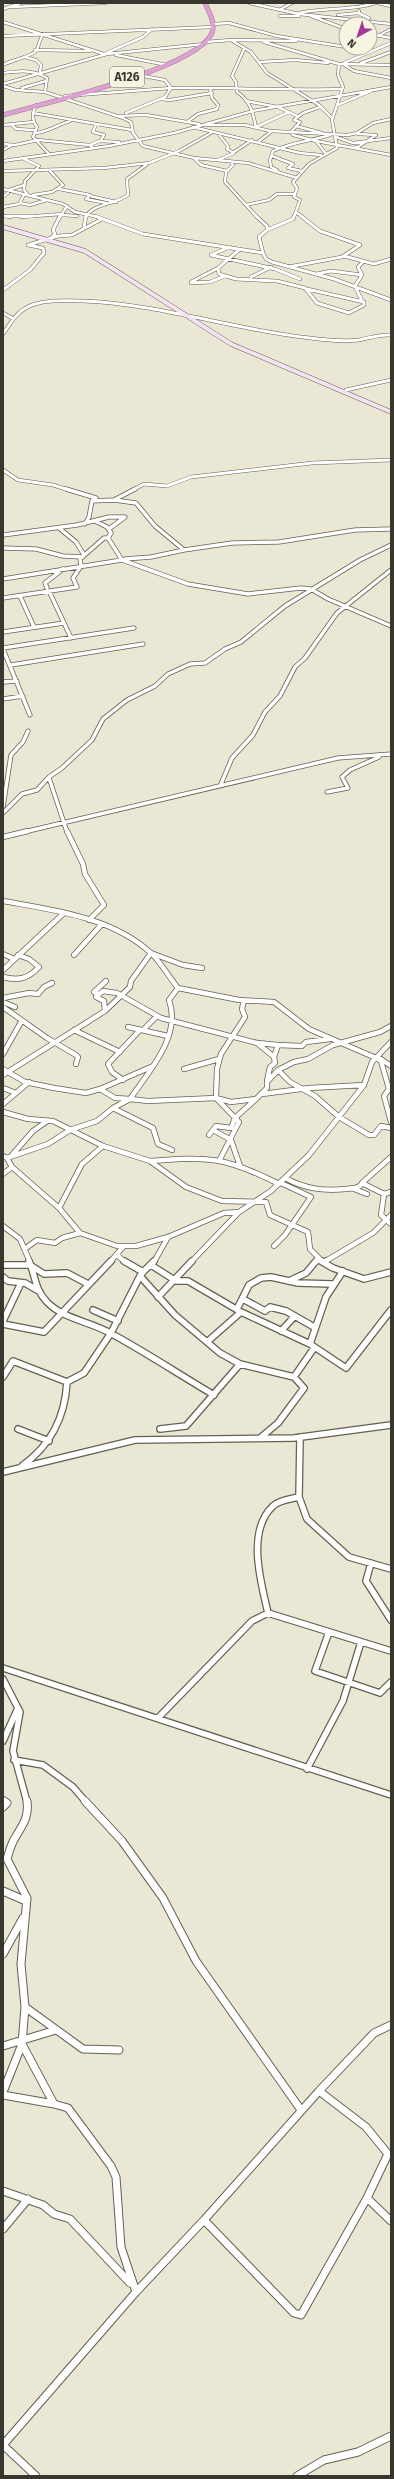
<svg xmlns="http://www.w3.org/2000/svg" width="394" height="2479" font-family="'Fira Sans',sans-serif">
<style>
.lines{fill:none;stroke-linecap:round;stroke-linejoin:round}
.street-far5-casing{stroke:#636150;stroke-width:3.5}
.street-far4-casing{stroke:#636150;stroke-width:4}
.street-far3-casing{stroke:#636150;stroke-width:5}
.street-far2-casing{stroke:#636150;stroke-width:6}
.street-far1-casing{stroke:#636150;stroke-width:8}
.street-casing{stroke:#636150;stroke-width:9}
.secondary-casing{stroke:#636150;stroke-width:5}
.highway-casing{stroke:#a37c99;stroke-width:5}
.street-far5{stroke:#fff;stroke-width:2.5}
.street-far4{stroke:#fff;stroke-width:3}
.street-far3{stroke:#fff;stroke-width:3.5}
.street-far2{stroke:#fff;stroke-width:4.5}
.street-far1{stroke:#fff;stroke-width:5.5}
.street{stroke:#fff;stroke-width:7}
.secondary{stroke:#f5e3f2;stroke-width:4}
.highway{stroke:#dda1d2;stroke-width:4}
.labels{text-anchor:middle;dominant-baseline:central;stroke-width:3;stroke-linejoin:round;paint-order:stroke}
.shield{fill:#f7f5e2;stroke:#717065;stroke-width:1}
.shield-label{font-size:12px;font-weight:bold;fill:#37372f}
</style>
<rect width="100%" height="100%" fill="#eae8d5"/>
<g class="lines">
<defs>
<path id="street-far5" d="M249,3l50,11 92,10
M377,3l14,3
M11,7l95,-4
M3,9l18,-6
M279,10l13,-7
M359,11l-1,2 11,5 -4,3
M299,13c25,-6 52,-2 77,-10
M338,15l20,-2
M280,16h19
M311,16l35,13
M3,22l101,32
M213,24l16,-1 48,13 69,11
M370,34l21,4
M3,36l210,-9
M378,36l13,-7
M232,40l64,1
M206,42l25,-2 20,12 16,21 52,32 13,13
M264,42l75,22 -1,11 5,12 -11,33 5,28 -28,16 -16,18 4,6 -3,9 6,3 -6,17
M355,48l15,2
M244,49l-12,27 4,6 1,10c13,8 16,21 19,35
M35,50l55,1
M104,54l39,-17 9,-8
M116,55l51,10
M24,57l12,3 5,5 -1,7
M259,62l36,-2 33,3
M344,63l47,-20
M361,63l30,-11
M338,64l53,1
M343,64l11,7 37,7
M3,65c8,-5 28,-8 33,-14 2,-3 4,-11 6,-15
M3,73c16,-2 30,-4 44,5l-2,14
M138,75l27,5 6,8
M3,84l104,-30 97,-10
M3,86l13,4 29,2 78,26 8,4 2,11 10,13 51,12 54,5 49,15
M22,88l24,-7
M65,96l106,-8
M160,99l10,1 42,-7
M246,101l32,6 19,9
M36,105c-4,7 -4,15 1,22l-4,10 16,17
M338,105l33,-14
M33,113l99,17
M126,113l39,-16 6,-9c57,-1 113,3 170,1
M116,116l30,-1 53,9
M187,122l11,-8 19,-5 1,-4 -6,-7 -2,-10
M11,124l5,5 18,1
M96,124l-3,8 11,3 -3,5
M3,125l30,-3
M207,125h38l25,6 78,4 9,-2 16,-10 18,-4
M296,126l26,7
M193,127l107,26 21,2
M256,127l33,-15
M291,132l9,-10 -6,-2 9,-7 17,-6
M291,132l2,3 23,6 10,13
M36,133c14,-2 21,-8 34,-12
M336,137l17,6 38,-5
M259,141l12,-9
M316,141l75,14
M3,144l12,1 23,-5 52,5 3,3
M90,145l9,-4 20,1
M351,148l7,-1 18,-12 -18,-1
M3,150l9,-5
M234,152l18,-12
M272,156l21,8 -5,4 14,3
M194,158l7,7 26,6
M24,159l15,7 -14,15 -1,9 4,5
M218,160l16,-7 -7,-4 1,-3 -8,-10
M3,161l106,-15 65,-13 79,-22 138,-24
M232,163l1,2 -7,7 -1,10 32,35
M277,170l-6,-3 -1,-7 3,-9c18,-9 38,-10 57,-16
M3,171l101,-3 45,-5 30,-12 32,-18
M3,189l60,15 12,8 23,5
M59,189l31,6 -4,4 20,4
M9,190l15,-5
M33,195l19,-3 11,-7 -14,-15
M90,196l26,6
M3,197l5,-4
M20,203l10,2 17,-5
M246,205l23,-5 8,-6h17
M3,207l16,-3 5,-9
M297,213l6,4
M62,215l15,1
M3,216l8,1
M21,217l41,-3
M60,217l7,-11
M86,217c5,-13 31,-13 42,-22l-1,-16 19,-14"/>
<path id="street-far4" d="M6,216h27
M95,216l48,18 120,19 3,6 6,3 62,17 57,21
M256,216l11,10v4
M84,227l2,-11
M51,238l4,-4 -2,-4 7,-14
M263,253l-4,-16 8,-7 26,-11 1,-3
M211,255l64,14 25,10
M211,255l19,-8
M344,256l30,8 17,-5
M362,263l-4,4 4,8 -7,11 7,15
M288,267l54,-10 18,-12 -40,-14 -19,-15
M218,268l1,6 17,5 41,2 28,7 12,15 32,10 15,-8v-3
M316,274l15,-3 31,4
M251,277l20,-10
M191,282l27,-14 22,-19
M191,283l19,-1 15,-6
M307,289l57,13
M3,290l27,-20 14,-17 -1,-5 -15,-3 30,-9 14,-1 30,-16
M3,313l9,5
M3,334c8,-12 15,-24 29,-29 17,-6 34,-4 51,-4 77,3 151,29 227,37 15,2 34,4 49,2 11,-2 20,-6 32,-5
M346,390l45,-10
M3,470l15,10 35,5 16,5
M133,490l11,-6 23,2 24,-9 121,-14 79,-3"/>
<path id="street-far3" d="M66,489l30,9 -4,3 -3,16 -4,7
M114,500l22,3 19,23 29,24 -33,7 -26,2
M92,501l22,-1 21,-11
M59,528l17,14 8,13
M3,535l74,-10 32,-8h16l-16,12
M3,548l33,1 27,7 20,1
M184,550l48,-7 47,-1 76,-12 36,-1
M122,560l66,24 60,10 53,-6 10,1 17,10 63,27
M3,579l119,-19 -14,-22 3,-5 -4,-6 -12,-6
M47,588l-2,-5 18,-14
M49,591l22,47
M20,596l14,31
M3,598l74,-11 -4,-9 8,-12 -1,-7 24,-21h4
M3,632l61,-9
M3,648l131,-20
M3,649l27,66
M11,665l132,-21
M3,682l14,-1
M3,699l20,-3
M49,778l18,54
M221,784l11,-26 21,-23 12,-23 15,-16 15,-29 10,-9 32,-45 54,-43
M327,792l21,-4 -6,-11 8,-7 29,-13
M3,807l8,-52 12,-13 5,-11
M3,813l19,-19 15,-4 12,-13 13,-9 30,-28 11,-21 24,-19 28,-14 13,-12 22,-10 15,-1 20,-14 16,-7 44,-36 75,-46 31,-15
M24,832l314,-74 53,-4"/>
<path id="street-far2" d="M67,831l16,33 2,10 19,31 -15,15
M3,837l25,-6
M3,901c50,9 110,16 149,53 10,10 17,23 26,34l61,12 35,2 35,27 67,29 5,3 8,28 -5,7 7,26
M3,954l11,5
M74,955l28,-31
M3,970l61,-57
M3,977c15,4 25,2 36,-10l-10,-8 -11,-4
M98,994l-4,-2 12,-11
M3,998l26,-5 9,1 6,-7 8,-4
M3,1002l12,5
M3,1007l44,31 29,17 2,2 -2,7
M105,1011l-1,-10 -8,-4 7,-6 14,2 44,25 96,25 17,14
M128,1027l40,9
M144,1029l13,-13
M74,1030l46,22
M258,1043l20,2
M3,1054l18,-32
M381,1059l10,7
M3,1069l22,13 29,6 32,5 14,-4 15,9 15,1c19,-28 52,-63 39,-99l9,-12
M184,1069l35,-10
M278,1070l12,12 25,14 24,21 30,18h5l7,-9 10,2
M3,1075l102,-64 25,-24 1,-6 20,-28 32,12 19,3
M123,1080l-11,-8 -4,-8 31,-33
M267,1081l3,-14 5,-4 -1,-6 4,-12 24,1 4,-4 24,-3
M3,1088l13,5
M100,1089l51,-22
M262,1094l47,-6 55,-3
M3,1104l26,-22
M113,1108l40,20 5,16 14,6
M3,1112l25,7 25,2 50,25 47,15 36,26 36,14 44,1 4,13 38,17 2,17 13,13
M213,1130l18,10 9,26
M209,1135l7,-9 15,2 4,-10 21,-19
M12,1155l21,-24 13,-9
M3,1156l4,2 5,9 47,41 21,25 37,13h19l32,-9 56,-24 15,-1
M7,1158l41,-14 22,-14 27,-9 16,-13 17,-9 18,2 68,-3 15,4 25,-3 11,-11v-6l11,-12 16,-8 14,-3 25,-14 47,-13 11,-6
M150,1161c58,-5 76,-4 129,23
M219,1161l20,-39 -23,-24 1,-29 4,-15 24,-37 -3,-8 2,-9
M3,1174l9,-7
M285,1178c21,11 37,13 61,11 6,-1 14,0 16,-6l22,11 7,-2
M362,1183l29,-26
M354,1189l13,5
M384,1194l-3,21 10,9
M59,1208l23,-44 21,-18
M3,1226l17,13 10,23
M274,1246l11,-11 26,-38 -30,-14
M26,1248l11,-8 18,3 7,-5 18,-5
M117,1255l8,7
M110,1262l13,-15
M154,1262l14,-25
M191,1262l48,-50 32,-21 38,-36 55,-70 8,-23 19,-20
M316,1262l2,-3
M324,1262l49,-29 18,-18"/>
<path id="street-far1" d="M29,1261c7,16 5,27 18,41 16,17 45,20 65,32 35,19 68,41 102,61
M124,1261l19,11 -3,4 35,39 45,38 20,11 54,13 10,11 -26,35 -18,15
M321,1261l12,7 31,11 27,-7
M324,1262l2,-1
M3,1265h27l14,9 23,-1 21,11
M151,1265l25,16h12l53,31 69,32 36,24 45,-58
M143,1272l11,-11
M3,1277l5,4 17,2 12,7
M291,1280l15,-7 10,-12
M158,1297l34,-36
M243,1299l22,12 5,-4 16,4 28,16
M237,1309l12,-24 12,-7 10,-1 27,6 34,1
M93,1310l25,11
M3,1321l18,-38
M3,1324l41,8 67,-71
M281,1331l13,-14
M207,1342l34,-30
M310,1344l16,-47 17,-26
M3,1377l10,-16 54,21 17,-9 27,-40 29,-57
M294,1377l20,-29
M18,1429l31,12
M160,1429l26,-3 54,-62
M22,1466c29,-21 43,-48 45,-84
M3,1472l132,-32 159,-2 97,-13
M299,1497l8,22 42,38 42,12
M371,1563l-5,18 25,39
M268,1613c-7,-30 -22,-82 5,-107 6,-6 18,-7 26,-9l1,-60
M329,1632l-14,39 65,22 11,-11
M3,1668l388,127
M3,1679l17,33 -7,39 14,51
M158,1718l94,-97 16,-8 123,38
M3,1741l15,-33
M14,1760l29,5 30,22 13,15
M307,1769l36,-68 18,-59
M3,1800l2,2"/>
<path id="street" d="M27,1801c2,17 -4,23 -12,37 -4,6 -6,14 -8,21l20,39 -6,66 4,43 -3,37 32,60 14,4 43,58 5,11 5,70 15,45
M85,1801l37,40 41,57 33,63 105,149
M3,1807l4,-4 -3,-2
M3,1891l23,10
M3,1954l20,-36
M25,2007l58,42 36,1
M3,2046l53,-16
M3,2092l19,-48
M3,2095l51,9
M3,2191l40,14 11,9 16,5 60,64
M367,2198l24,23
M204,2220l90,93 7,2 66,-117 21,-44 -22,-27 -47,-36
M3,2229l25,-30
M3,2445l133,-153 68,-72 115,-129 55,-58 17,-8
M3,2445l33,31
M297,2476l27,-16 34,-8 33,-16"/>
<path id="secondary" d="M3,227l82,24 146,93 160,68"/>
<path id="highway" d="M3,115c42,-12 188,-45 208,-80 6,-10 -2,-23 -6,-32"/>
</defs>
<use href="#street-far5" class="street-far5-casing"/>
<use href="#street-far4" class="street-far4-casing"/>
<use href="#street-far3" class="street-far3-casing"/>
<use href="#street-far2" class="street-far2-casing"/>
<use href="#street-far1" class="street-far1-casing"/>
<use href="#street" class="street-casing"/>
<use href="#secondary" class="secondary-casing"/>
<use href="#highway" class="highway-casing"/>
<use href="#street-far5" class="street-far5"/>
<use href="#street-far4" class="street-far4"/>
<use href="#street-far3" class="street-far3"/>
<use href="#street-far2" class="street-far2"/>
<use href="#street-far1" class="street-far1"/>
<use href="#street" class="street"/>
<use href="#secondary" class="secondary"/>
<use href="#highway" class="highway"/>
</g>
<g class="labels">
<rect class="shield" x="110" y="67" width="34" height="20" rx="3"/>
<g class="shield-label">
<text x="127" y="77">A126</text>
</g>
</g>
<rect width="394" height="2479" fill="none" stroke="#37372f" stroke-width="8"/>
<g transform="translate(358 36) rotate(220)"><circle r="19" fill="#f7f5e2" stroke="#aaa99a"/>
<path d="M0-3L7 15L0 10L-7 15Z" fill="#a33696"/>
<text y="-6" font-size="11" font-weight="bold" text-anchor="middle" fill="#37372f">N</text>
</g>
</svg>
